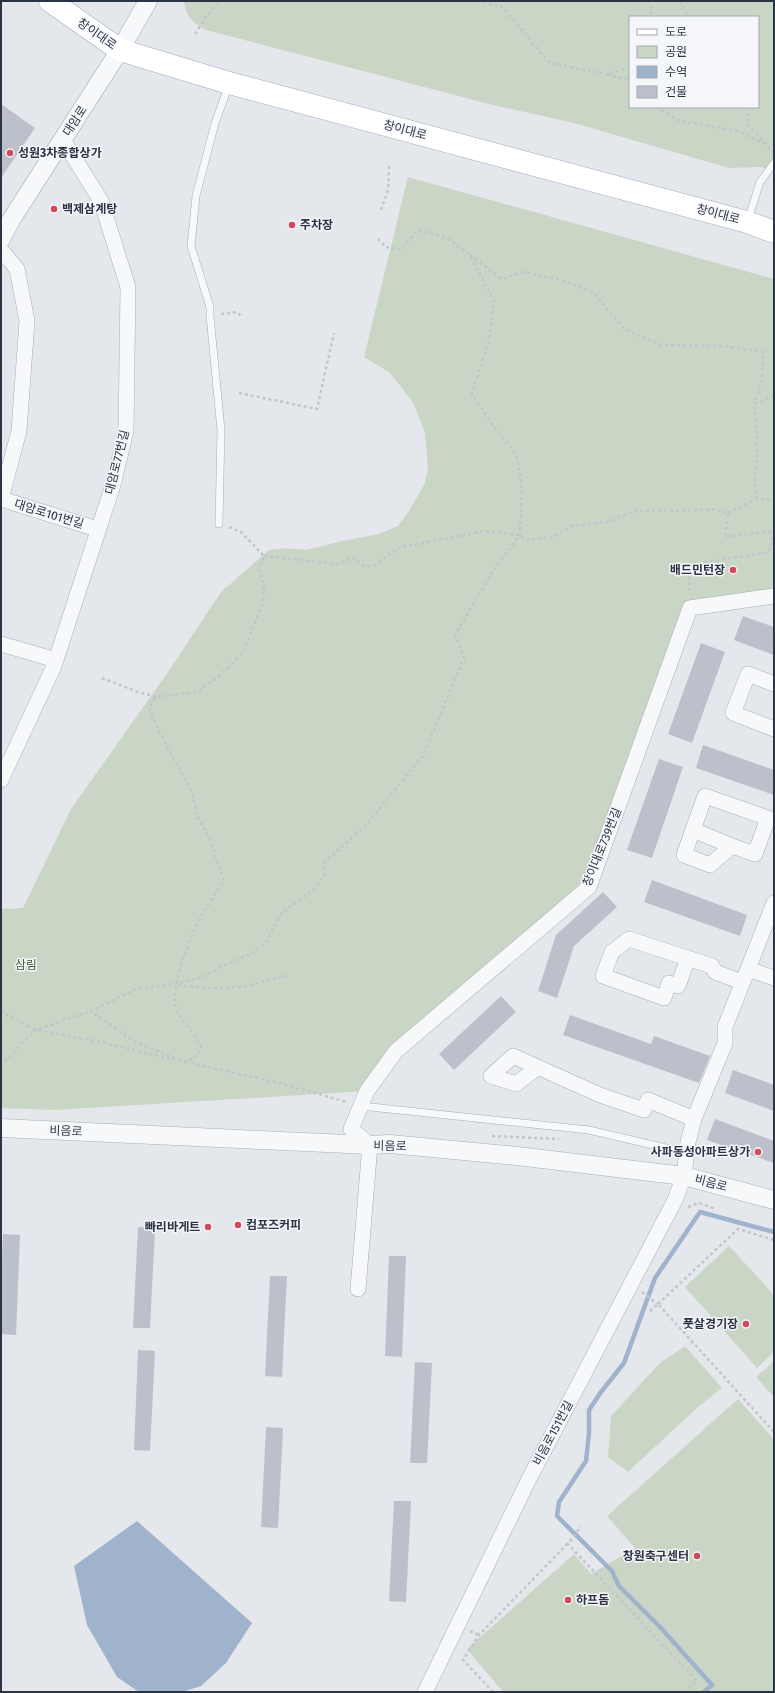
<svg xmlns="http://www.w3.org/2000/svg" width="775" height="1693" font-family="'Fira Sans','Noto Sans KR',sans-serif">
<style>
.green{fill:#c9d6c5;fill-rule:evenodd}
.water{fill:#9fb4cc}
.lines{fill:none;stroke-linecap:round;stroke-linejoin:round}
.stream{stroke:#9fb4cc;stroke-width:4.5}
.building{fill:#bbc0ca}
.service-casing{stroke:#a9aeb7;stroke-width:8}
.minor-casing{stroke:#a9aeb7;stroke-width:16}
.tertiary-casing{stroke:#a9aeb7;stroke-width:19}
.primary-casing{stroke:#a3abb8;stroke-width:23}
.path{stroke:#c2c5cb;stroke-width:2.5;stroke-dasharray:3 3;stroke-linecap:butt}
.service{stroke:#f7f8fa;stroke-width:7}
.minor{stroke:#f7f8fa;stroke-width:15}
.tertiary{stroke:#f7f8fa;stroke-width:18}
.primary{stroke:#fff;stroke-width:22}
.poi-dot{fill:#d1495b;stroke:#f4f6f9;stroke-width:1.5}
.labels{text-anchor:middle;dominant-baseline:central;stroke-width:3;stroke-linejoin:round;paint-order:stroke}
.street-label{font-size:12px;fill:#2b3445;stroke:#f4f6f9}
.poi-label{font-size:12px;font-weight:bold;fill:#2b3445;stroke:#f4f6f9;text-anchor:start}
.park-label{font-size:12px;fill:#3f6138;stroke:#f4f6f9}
</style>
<rect width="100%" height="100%" fill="#e4e7ec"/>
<path class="green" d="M184,1h590v169l-14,-3 -31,1 -155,-45 -81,-18 -287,-75c-14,-8 -20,-13 -22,-29zM630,17h128v90h-128z
M408,177l366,102v317l-84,12 -101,279 -193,164 -29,40 -312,19 -54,-2v-199l22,-1 48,-99 95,-134 55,-83 48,-42 18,-2 20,2 35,-9 37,-7 19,-8 11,-15 16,-28 3,-16 -3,-35 -12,-29 -11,-15 -13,-16 -25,-15z
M729,1246l45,49v57l-17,16 -72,-81z
M685,1346l37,42 -24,19 -70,65 -20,-15 3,-41 49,-53z
M774,1361v36l-18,-20z
M738,1399l36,40v253h-271l-36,-43 107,-95 17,20 44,-26 -28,-32z"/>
<path class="water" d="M137,1521l115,102 -26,40 -25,23 -19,6h-43l-22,-15 -30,-52 -13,-59z"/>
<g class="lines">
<path class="stream" d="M704,1692l8,-7 -52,-58 -41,-41 -7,-15 -55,-55 2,-14 27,-41 3,-28v-23l12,-18 23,-29 31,-85 45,-66 74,20"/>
</g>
<path class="building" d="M1,104l34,24 -34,50z
M743,616l31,11v28l-40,-15z
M701,643l24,9 -33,91 -24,-9z
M703,745l71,25v25l-78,-27z
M659,759l24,8 -31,91 -25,-8z
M652,880l95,35 -7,21 -96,-34z
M603,892l14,15 -43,39 -17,52 -19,-7 18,-56z
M501,996l15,16 -62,58 -15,-16z
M570,1015l81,29 3,-8 56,20 -11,27 -136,-48z
M733,1070l41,15v26l-49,-18z
M715,1119l59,22v22l-67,-23z
M138,1227l17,1 -5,100h-17z
M3,1234l17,1 -4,100 -15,-1v-49z
M389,1256h17l-4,101 -17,-1z
M270,1276h17l-5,101 -17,-1z
M138,1350l17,1 -5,100 -16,-1z
M415,1362l17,1 -5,100h-17z
M266,1427l17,1 -5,100 -17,-1z
M394,1501h17l-5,101 -17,-1z"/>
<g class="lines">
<defs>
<path id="service" d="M748,220l12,-38 14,-19
M219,524l2,-94 -11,-114v-9l-19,-61 5,-50 19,-73 14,-38
M361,1106l228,24 98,23"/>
<path id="minor" d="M1,250l16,19 10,52 -8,110 -18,68
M1,499l96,30
M1,644l55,16
M774,684l-26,-10 -15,39 41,16
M1,780l53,-114 59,-181 13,-54 2,-144 -27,-86 -38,-61
M705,796l63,22 -13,36 -23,-8 -22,19 -26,-10z
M693,830l39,16
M688,958l-10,28 -9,-3 -5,15 -61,-22 9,-24 17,-13 83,27 3,6 27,10
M748,969l26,9
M538,1067l-22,17 -25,-8 22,-20 87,39 44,15 4,-10 46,19
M358,1289l12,-144 -19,-16 16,-38 29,-40 193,-164 101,-279 84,-12
M425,1692l104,-213 146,-279 9,-24 4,-34 6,-23 31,-76v-16l49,-124"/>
<path id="tertiary" d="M1,239l10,-19 109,-170 28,-49
M1,1128l369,17 20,-1 127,12 167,20 90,24"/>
<path id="primary" d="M50,1l70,49 109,33 518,139 27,10"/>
</defs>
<use href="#service" class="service-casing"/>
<use href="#minor" class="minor-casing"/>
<use href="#tertiary" class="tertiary-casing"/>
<use href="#primary" class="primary-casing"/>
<path class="path" d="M477,1l25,6 48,56 57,11
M647,1l5,8 -2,8
M680,1l8,16
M195,34l11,-17 14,-16
M630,68l-23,6 23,7
M656,107l23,14 59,10 27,13
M749,107l-2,17 27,29
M381,210l7,-20 1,-25
M470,255l32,24 21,-7 35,7 36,14 30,36 37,16 63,1 39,6 -1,28 -8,24
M221,314l16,-2 4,4
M239,393l78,16 17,-76
M757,499l-3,-22 3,-18v-22l-3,-33 20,-8
M728,513l29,-14 17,1
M229,527l12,5 23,24 -5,12 5,17 -1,17 -19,49 -17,18 -29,23 -42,5 -7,11 9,21 34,63 5,24 8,13 6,14 13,38c-9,13 -18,26 -25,39 -10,19 -31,72 -22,91 7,13 18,22 24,36l-6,11 -11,4 -41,-17 -17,-9 -35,-25 45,-22 39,-5 26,-6 28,-15 20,-8 16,-11 16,-30 33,-25 11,-15v-12l40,-36 58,-70 41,-98 -9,-23 38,-64 27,-36 2,-50 -6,-31 -25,-31 -19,-29 17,-54 5,-39 -25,-47 -22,-16 -29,-8 -17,20 -15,-3 -8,-8
M264,556l73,8 17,-6 11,9 8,-1 28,-19 85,-16 34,4 6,5 28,-3 17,-11 40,-5 21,-9 24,-2 27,1 29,-2 16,4 -3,24 49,-6 -5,21 -80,13v29
M102,678l36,14 18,5
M178,985l30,3 35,-1 47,-12
M1,1011l34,19 67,12 72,18
M185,1062l86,19 76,21
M1,1066l34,-36 56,-19
M492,1136l67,3
M688,1207l11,-4 17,6
M642,1292l15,12
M658,1304l80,-75 36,11
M650,1311l8,-7 116,128
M567,1543l130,138 -13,11
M470,1631l9,4
M493,1692l-30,-32 16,-25 92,-95 10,-14"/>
<use href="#service" class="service"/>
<use href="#minor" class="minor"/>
<use href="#tertiary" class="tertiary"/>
<use href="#primary" class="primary"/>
</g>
<g class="poi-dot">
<circle cx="10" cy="153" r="4"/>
<circle cx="54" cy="209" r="4"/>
<circle cx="292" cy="225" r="4"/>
<circle cx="733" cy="570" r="4"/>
<circle cx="758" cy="1152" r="4"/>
<circle cx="238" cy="1225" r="4"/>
<circle cx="208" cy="1227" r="4"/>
<circle cx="746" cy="1324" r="4"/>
<circle cx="697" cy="1556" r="4"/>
<circle cx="568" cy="1600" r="4"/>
</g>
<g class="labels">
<g class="street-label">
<text transform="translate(97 34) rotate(35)">창이대로</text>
<text transform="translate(75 121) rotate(-57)">대암로</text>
<text transform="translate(405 130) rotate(15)">창이대로</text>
<text transform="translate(718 214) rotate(15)">창이대로</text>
<text transform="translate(117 462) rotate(-76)">대암로77번길</text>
<text transform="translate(49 514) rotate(17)">대암로101번길</text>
<text transform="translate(602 847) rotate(-68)">창이대로739번길</text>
<text transform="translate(66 1131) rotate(2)">비음로</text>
<text transform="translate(390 1146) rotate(1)">비음로</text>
<text transform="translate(711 1183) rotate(15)">비음로</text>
<text transform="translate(553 1433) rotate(-62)">비음로151번길</text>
</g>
<g class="poi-label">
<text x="18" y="153">성원3차종합상가</text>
<text x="62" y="209">백제삼계탕</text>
<text x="300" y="225">주차장</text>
<text x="725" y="570" text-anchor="end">배드민턴장</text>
<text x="750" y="1152" text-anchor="end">사파동성아파트상가</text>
<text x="246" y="1225">컴포즈커피</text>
<text x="200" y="1227" text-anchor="end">빠리바게트</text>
<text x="738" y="1324" text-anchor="end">풋살경기장</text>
<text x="689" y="1556" text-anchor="end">창원축구센터</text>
<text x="576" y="1600">하프돔</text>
</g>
<g class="park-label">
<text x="26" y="965">삼림</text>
</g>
</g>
<rect width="775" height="1693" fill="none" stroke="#2b3445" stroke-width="4"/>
<rect x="629" y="16" width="130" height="92" fill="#f4f6f9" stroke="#a4a8b1"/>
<rect x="637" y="29" width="20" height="6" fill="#ffffff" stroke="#a4a8b1"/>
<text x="665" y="36" font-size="12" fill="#2b3445">도로</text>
<rect x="637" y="46" width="20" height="12" fill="#c9d6c5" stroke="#a4a8b1"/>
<text x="665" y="56" font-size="12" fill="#2b3445">공원</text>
<rect x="637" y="66" width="20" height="12" fill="#9fb4cc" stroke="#a4a8b1"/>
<text x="665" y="76" font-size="12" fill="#2b3445">수역</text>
<rect x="637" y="86" width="20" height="12" fill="#bbc0ca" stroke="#a4a8b1"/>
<text x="665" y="96" font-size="12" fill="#2b3445">건물</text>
</svg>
